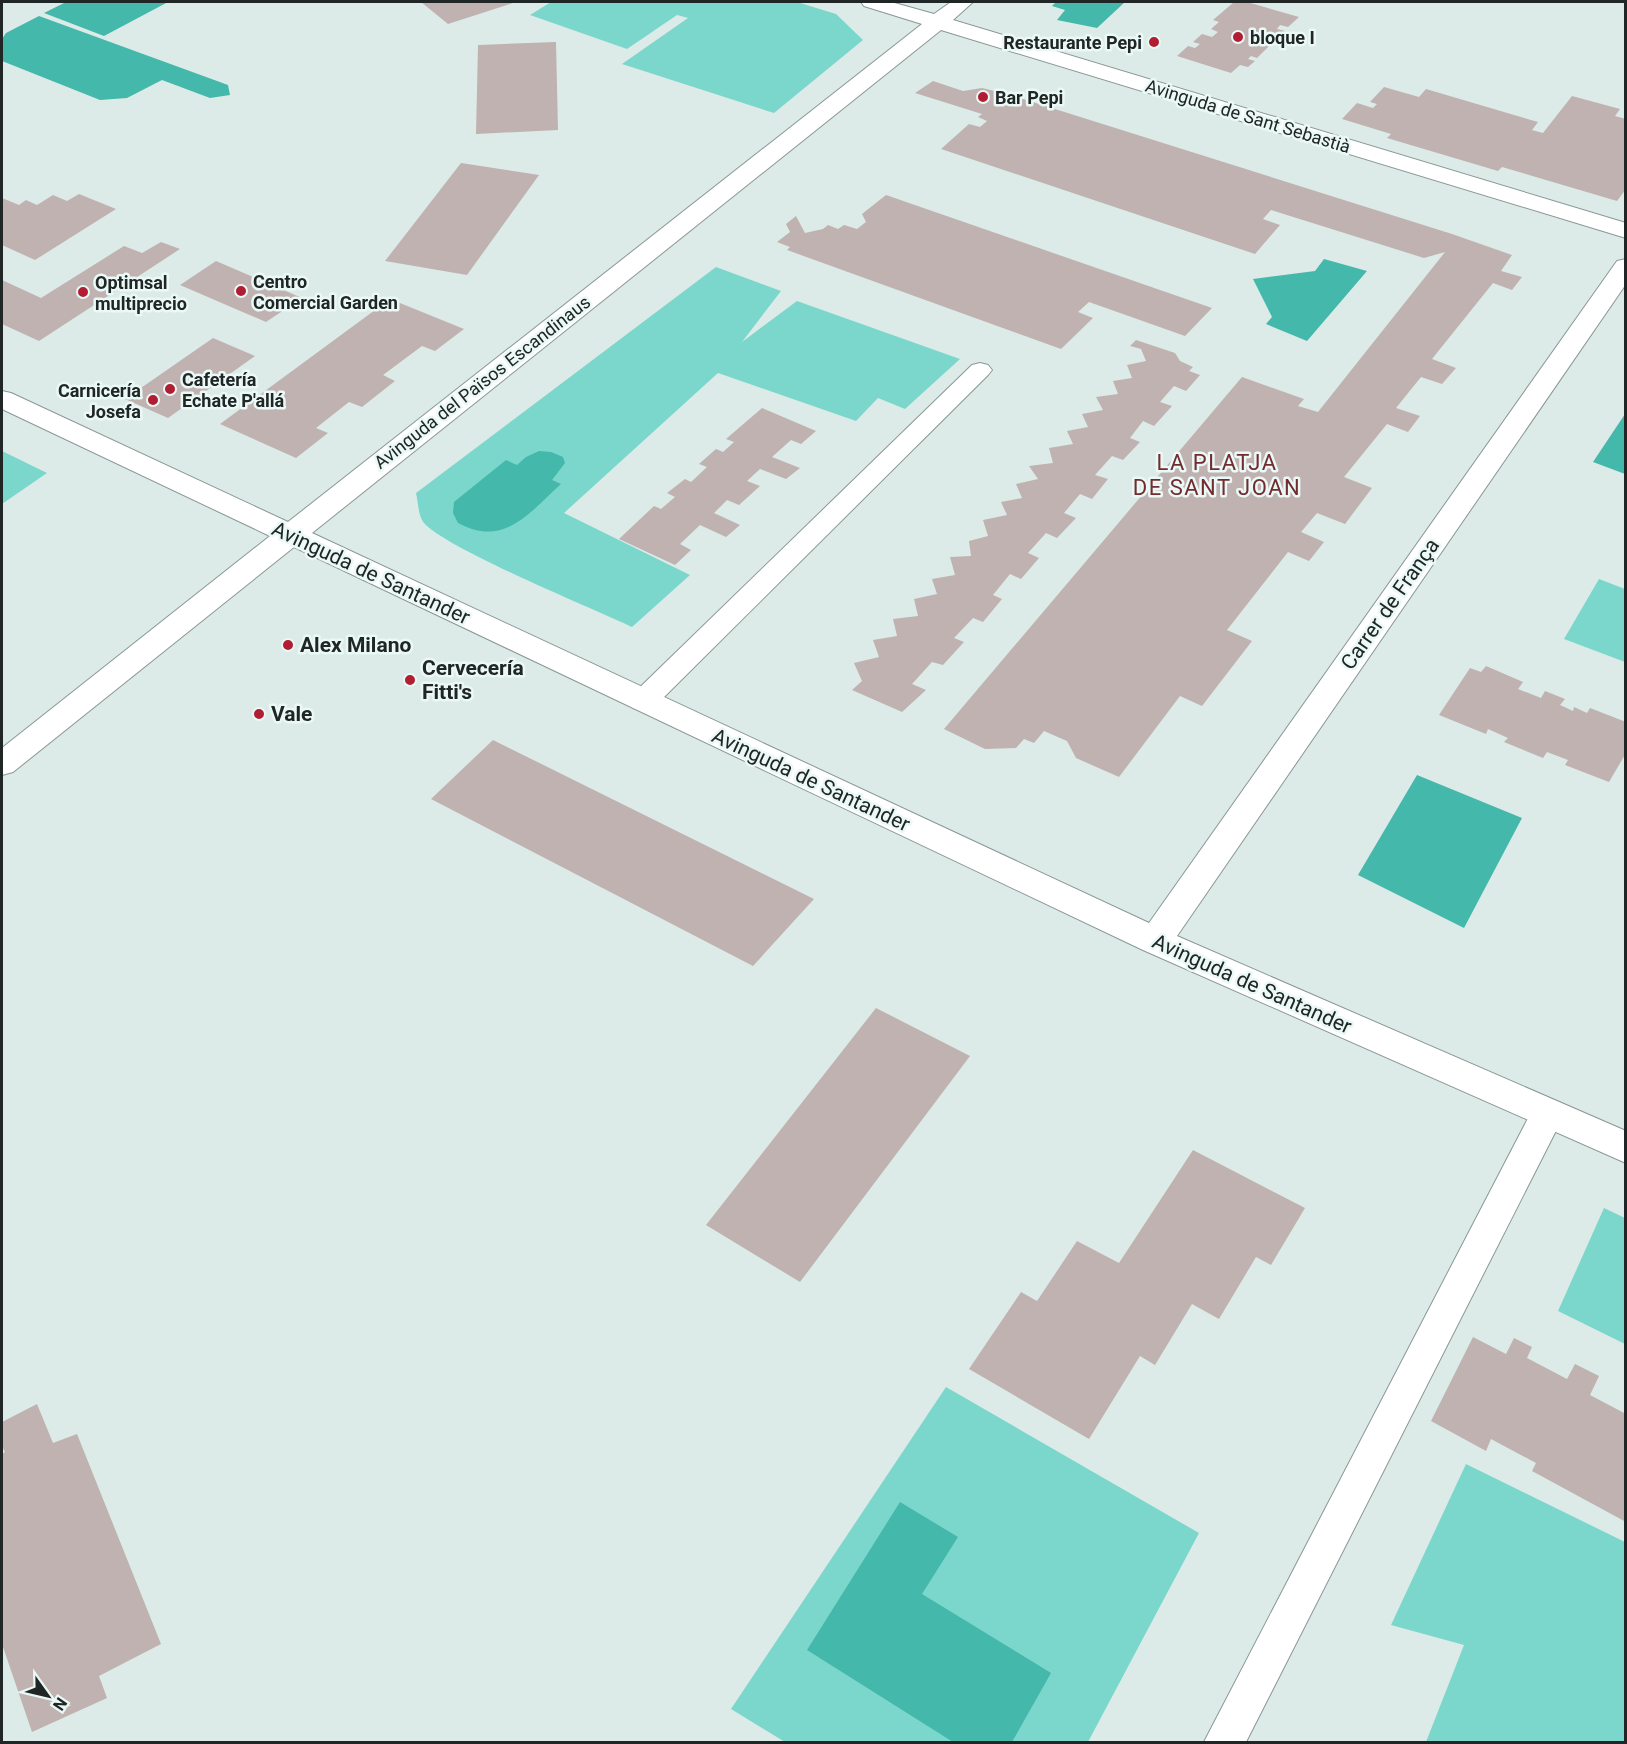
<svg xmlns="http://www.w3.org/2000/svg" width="1627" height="1744" font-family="Roboto,sans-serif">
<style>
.green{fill:#7bd7cb}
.water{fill:#44b8ab}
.building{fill:#bfb2b1}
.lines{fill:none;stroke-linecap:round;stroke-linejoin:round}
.lane-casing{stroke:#899795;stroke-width:2}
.street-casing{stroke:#899795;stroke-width:2}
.lane{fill:#fff;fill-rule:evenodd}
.street{fill:#fff;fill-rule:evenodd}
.poi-dot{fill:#b11d32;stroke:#eaf8f6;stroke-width:2}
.labels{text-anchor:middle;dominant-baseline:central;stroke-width:5;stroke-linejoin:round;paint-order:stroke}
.far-poi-label{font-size:18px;font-weight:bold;fill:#202625;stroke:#eaf8f6;text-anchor:start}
.far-street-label{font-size:18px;fill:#202625;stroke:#eaf8f6}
.street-label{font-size:21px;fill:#202625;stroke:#eaf8f6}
.poi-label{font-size:21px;font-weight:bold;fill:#202625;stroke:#eaf8f6;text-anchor:start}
.neighbourhood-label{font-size:22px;letter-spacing:1.5px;fill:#722b2e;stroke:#eaf8f6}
</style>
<rect width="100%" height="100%" fill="#dcebe8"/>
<path class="green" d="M551,2h246l39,12 27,26 -89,73 -152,-49 66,-46 -11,-3 -50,34 -97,-34z
M716,267l65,24 -39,51 55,-41 163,58 -55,50 -27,-11 -22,23 -138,-48 -154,140 126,62 -58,52c-33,-16 -198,-83 -210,-107 -4,-8 -4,-19 -6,-27z
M2,451l45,22 -45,31z
M1599,579l26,10v73l-61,-23z
M1604,1208l21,10v126l-67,-33z
M946,1387l253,146 -111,209h-303l-54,-33z
M1466,1464l159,78v200h-199l38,-97 -73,-20z"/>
<path class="water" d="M66,2h102l-64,34 -60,-23z
M1056,2h69l-28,26 -40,-8 8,-10 -13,-4z
M39,16l189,69 2,10 -20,3 -48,-18 -35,18 -27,2 -98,-39v-22l4,-6z
M1324,259l43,12 -60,70 -41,-17 6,-7 -19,-38 62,-8z
M1625,414v60l-32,-12z
M539,451l12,1 12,5 2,6 -13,17 9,4c-32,29 -57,64 -103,39l-5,-10 1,-11 52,-42 11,5 9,-8z
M1417,775l105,43 -58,110 -106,-53z
M900,1502l58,35 -36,57 129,79 -39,69h-59l-146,-92z"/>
<path class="building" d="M421,2h95l-68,22z
M1234,2h13l52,15 -11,10 -8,-2 -3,4 8,2 -11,10 -11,-3 -4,5 10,3 -12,12 -6,-2 -3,3 7,2 -7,6 -8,-2 -9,8 -54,-17 11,-10 7,2 5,-4 -7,-2 9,-8 10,3 6,-5 -7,-3 8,-7 -6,-2z
M556,42l2,88 -82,4 2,-89z
M933,81l30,10 19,-3 25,6 445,140 60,21 -11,16 21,6 -10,13 -19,-7 -61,76 24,9 -14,16 -21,-7 -25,31 24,8 -12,16 -21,-8 -43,53 28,11 -27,36 -28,-11 -16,19 23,10 -15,19 -21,-9 -61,78 25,11 -50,65 -22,-10 -61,81 -43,-19 -9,-17 -23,-10 -10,12 -10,-4 -8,9 -31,1 -41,-20 298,-352 62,22 -6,7 20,6 127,-160 -21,6 -153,-48 -8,9 17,6 -25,29 -314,-105 28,-25 11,3 7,-6 -9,-4 4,-3 -67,-21z
M1384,87l35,10 7,-8 112,33 -6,8 11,3 29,-37 48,13 -5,7 11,3v70l-9,12 -115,-34 -4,4 -111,-33 4,-4 -49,-15 15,-16 16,5 4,-4 -7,-2z
M461,163l78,12 -72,100 -82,-14z
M79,194l37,15 -81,51 -33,-15v-47l17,7 7,-5 11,5 16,-10 14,6z
M886,195l326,113 -27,28 -96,-34 -11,10 15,6 -32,31 -274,-99 3,-3 -13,-5 13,-10 -4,-8 10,-8 9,17 18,-4 5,-4 10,4 6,-4 13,4 9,-7 -4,-8z
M161,242l19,7 -141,92 -37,-17v-44l39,18 83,-52 18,7z
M216,261l86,37 -36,24 -86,-37z
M390,299l74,30 -29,22 -13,-5 -39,29 12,6 -33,26 -13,-5 -33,26 12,5 -32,25 -76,-34z
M213,338l42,18 -87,62 -43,-19z
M1136,340l39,13 5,8 13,6 -4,4 11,4 -14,16 -12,-5 -14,16 12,4 -18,20 -11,-5 -13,17 10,4 -17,18 -11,-4 -17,19 13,4 -16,20 -12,-5 -16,19 12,5 -19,20 -11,-5 -18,20 11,5 -18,21 -11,-5 -17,21 9,4 -19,23 -10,-4 -19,20 10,4 -21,23 -11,-3 -20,22 14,6 -24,22 -50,-22 10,-9 -8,-18 25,-6 -6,-17 24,-4 -4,-17 25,-3 -4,-17 23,-5 -5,-15 23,-4 -5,-18 21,-1 -2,-15 19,-5 -5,-16 24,-5 -6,-13 21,-4 -6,-14 22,-5 -9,-13 24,-3 -4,-15 24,-4 -6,-13 21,-4 -6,-13 21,-4 -7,-13 22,-3 -5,-13 19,-3 -5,-13 19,-4 -5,-12 -11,-3z
M762,408l54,23 -15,13 -10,-4 -19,17 28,11 -14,11 -26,-10 -13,12 13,5 -21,19 -12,-5 -13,13 26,12 -14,12 -26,-12 -20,19 11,6 -16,15 -56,-26 35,-33 7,3 14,-12 -8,-4 18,-14 6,3 16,-15 -8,-3 17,-15 7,3 11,-10 -8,-3z
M1486,666l37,16 -5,7 23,9 4,-7 20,8 -5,6 13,6 1,-4 13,6 3,-5 36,14v31l-17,29 -44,-17 3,-5 -21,-8 -4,6 -39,-16 4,-4 -20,-9 -2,5 -47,-19 31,-47 11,4z
M493,740l321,159 -61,67 -322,-167z
M876,1008l94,48 -170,226 -94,-57z
M1193,1150l112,58 -34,57 -15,-8 -37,62 -27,-15 -37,61 -15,-9 -51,83 -120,-70 52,-77 16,9 40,-60 42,22z
M1473,1337l33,17 8,-16 18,9 -5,11 40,21 8,-15 24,12 -9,19 36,19v108l-94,-51 4,-8 -45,-24 -5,12 -55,-30z
M37,1404l16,39 24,-9 84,210 -62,32 8,22 -75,34 -30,-88v-190l3,-2 -3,-6v-24z"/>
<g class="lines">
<defs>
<path id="lane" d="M980,363l8,2 4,5 -4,5 -335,333 -10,3 -10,-3 -4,-7 4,-7 339,-329z
M1548,1099l12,4 5,10 -319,629h-42l332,-639z"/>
<path id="street" d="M861,2h30l43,12 17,-12h22l-20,18 673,203v15l-685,-208 -629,503 837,390 468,-662 9,-2v25l-449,652 449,195v32l-483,-213 -849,-403 -281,225 -11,3v-27l268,-212 -268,-127v-18l9,2 277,129 634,-498 -58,-18z"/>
</defs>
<use href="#lane" class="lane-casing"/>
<use href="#street" class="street-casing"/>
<use href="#lane" class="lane"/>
<use href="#street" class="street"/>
</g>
<g class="poi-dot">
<circle cx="1238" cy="37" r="6"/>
<circle cx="1154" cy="42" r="6"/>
<circle cx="983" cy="97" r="6"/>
<circle cx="241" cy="291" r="6"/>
<circle cx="83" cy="292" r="6"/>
<circle cx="170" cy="389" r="6"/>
<circle cx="153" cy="400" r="6"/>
<circle cx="288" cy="645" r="6"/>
<circle cx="410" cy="680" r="6"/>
<circle cx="259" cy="714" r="6"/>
</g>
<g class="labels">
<g class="far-poi-label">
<text x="1250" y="37">bloque I</text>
<text x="1142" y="42" text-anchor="end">Restaurante Pepi</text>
<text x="995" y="97">Bar Pepi</text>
<text x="253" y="281">Centro<tspan x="253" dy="21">Comercial Garden</tspan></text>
<text x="95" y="282">Optimsal<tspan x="95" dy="21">multiprecio</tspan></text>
<text x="182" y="379">Cafetería<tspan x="182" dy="21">Echate P'allá</tspan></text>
<text x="141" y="390" text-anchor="end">Carnicería<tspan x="141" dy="21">Josefa</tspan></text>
</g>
<g class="far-street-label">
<text transform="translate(1248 116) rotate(17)">Avinguda de Sant Sebastià</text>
<text transform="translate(482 382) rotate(-38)">Avinguda del Països Escandinaus</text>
</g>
<g class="street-label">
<text transform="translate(371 573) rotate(25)">Avinguda de Santander</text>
<text transform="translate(1390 604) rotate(-55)">Carrer de França</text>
<text transform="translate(811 780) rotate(25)">Avinguda de Santander</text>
<text transform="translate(1252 984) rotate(24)">Avinguda de Santander</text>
</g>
<g class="poi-label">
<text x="300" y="645">Alex Milano</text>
<text x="422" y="668">Cervecería<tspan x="422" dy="24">Fitti's</tspan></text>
<text x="271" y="714">Vale</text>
</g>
<g class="neighbourhood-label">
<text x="1217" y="462">LA PLATJA<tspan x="1217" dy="25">DE SANT JOAN</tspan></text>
</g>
</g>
<rect width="1627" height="1744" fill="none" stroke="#202625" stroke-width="6"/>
<g transform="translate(48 1696) rotate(124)" stroke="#eaf8f6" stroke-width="4.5" paint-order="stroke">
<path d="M0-4.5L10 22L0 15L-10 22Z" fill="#202625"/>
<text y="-9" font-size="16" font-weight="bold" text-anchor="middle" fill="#202625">N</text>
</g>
</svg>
